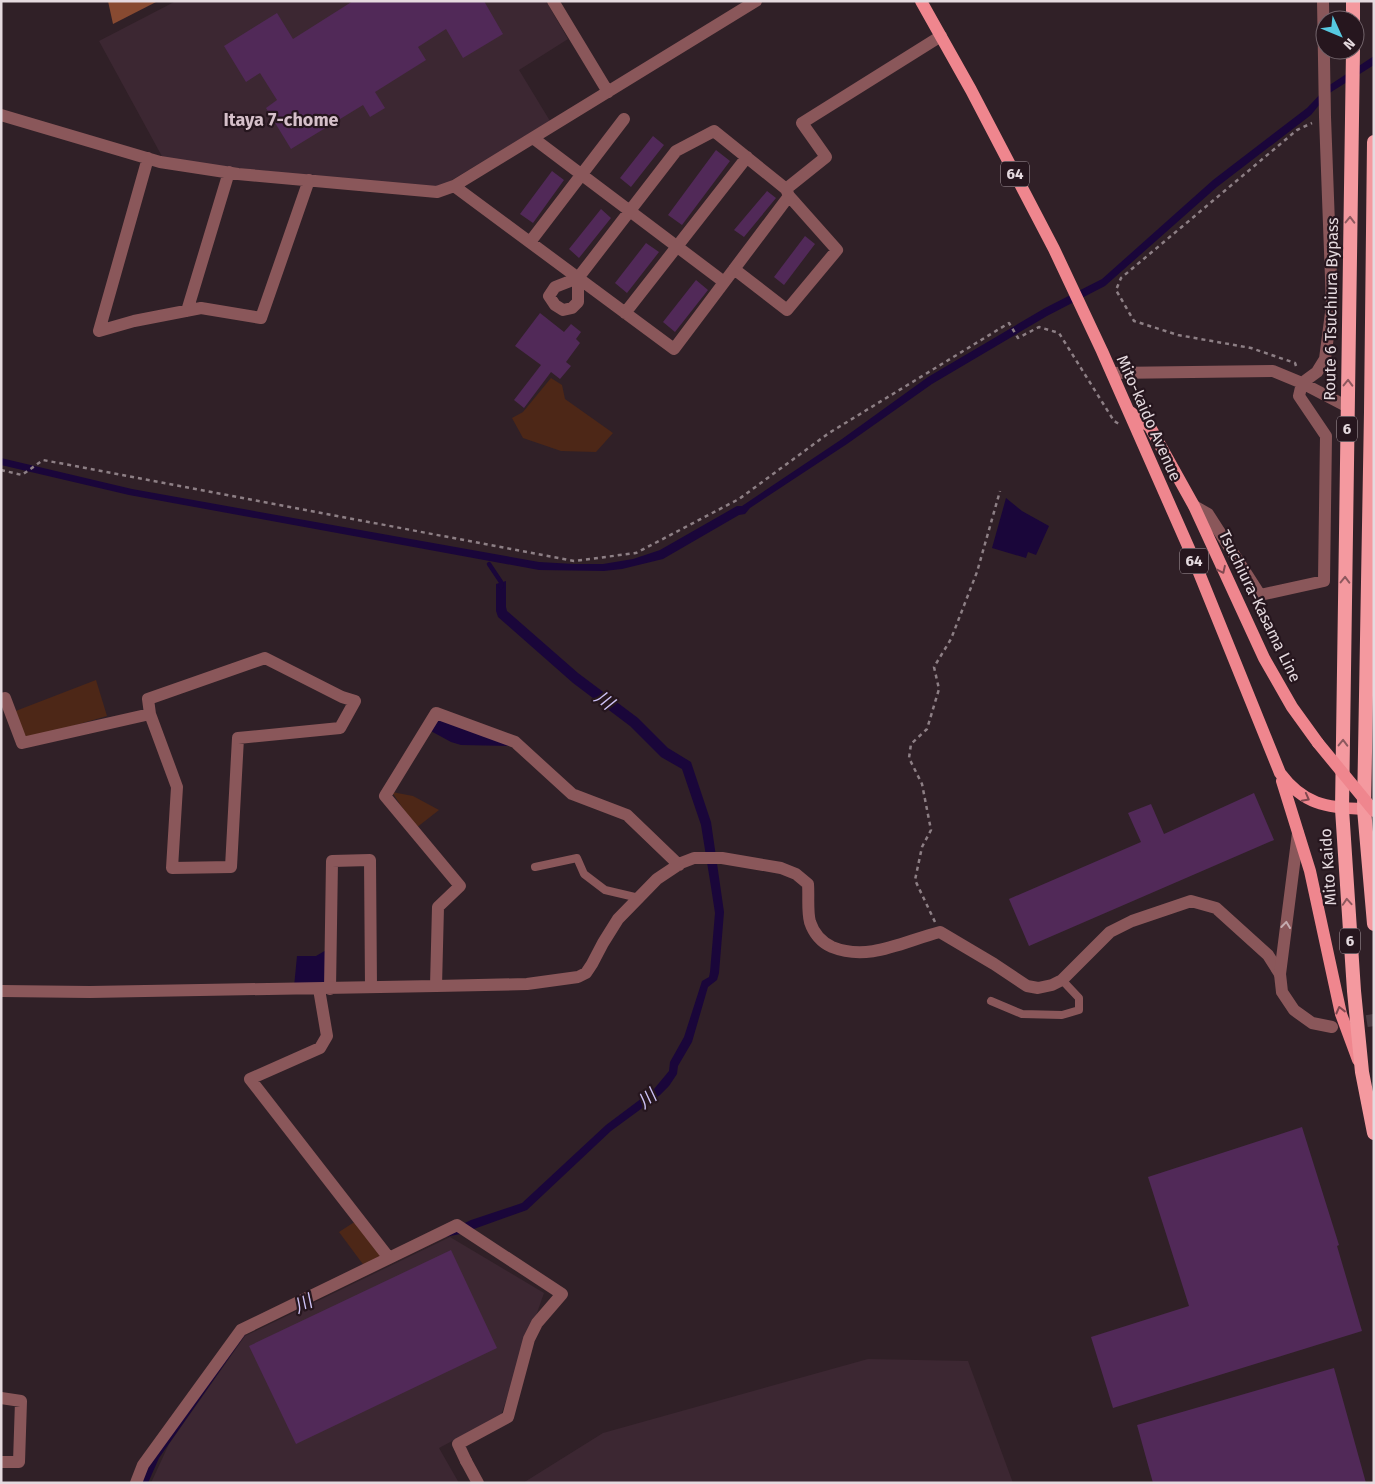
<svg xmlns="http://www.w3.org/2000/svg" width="1375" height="1484" font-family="'Fira Sans','Noto Sans JP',sans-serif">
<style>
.built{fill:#3c2732}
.green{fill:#4d2717}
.forest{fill:#884a31}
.water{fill:#1a063a}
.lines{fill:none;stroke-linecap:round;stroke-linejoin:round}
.stream{stroke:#1a063a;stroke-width:4.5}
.building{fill:#512958}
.tertiary-tunnel{stroke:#4b3c43;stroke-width:12;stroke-dasharray:12 6;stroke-linecap:butt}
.path{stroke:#8d7f85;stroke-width:2.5;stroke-dasharray:4 4;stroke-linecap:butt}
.service{stroke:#8a575a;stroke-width:8}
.minor{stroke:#8a575a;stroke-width:12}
.tertiary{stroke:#8a575a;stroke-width:12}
.primary{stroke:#ef868e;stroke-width:12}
.trunk{stroke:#f4999f;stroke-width:14}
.primary-bridge{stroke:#ef868e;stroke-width:12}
.oneway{stroke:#8d585e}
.oneway2{stroke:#804850}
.oneway3{stroke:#c5acb0}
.labels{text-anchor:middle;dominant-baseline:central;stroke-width:4.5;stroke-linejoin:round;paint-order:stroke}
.shield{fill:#26161e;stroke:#ac9fa5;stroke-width:1}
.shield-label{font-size:15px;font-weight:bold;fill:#e5dadf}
.street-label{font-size:16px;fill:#e5dadf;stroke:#26161e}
.neighbourhood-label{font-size:18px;font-weight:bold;fill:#d6c0ca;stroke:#26161e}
.water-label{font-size:18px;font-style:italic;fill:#cdc2f6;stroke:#26161e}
</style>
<rect width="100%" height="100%" fill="#302027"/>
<path class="built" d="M176,1h370l22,38 -49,31 31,51 -113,68 -273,-29 -65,-119z
M450,1237l94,56 -43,122 -62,33 20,35h-308l18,-39 76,-108z
M868,1359l100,2 45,122h-490l80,-50z"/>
<path class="green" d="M551,378l11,7 3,14 48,34 -17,19 -35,-1 -38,-13 -11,-20 11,-6z
M96,680l11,36 -83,24 -11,-28z
M392,792l21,4 26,14 -23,18z
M356,1221l29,37 -20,9 -26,-35z"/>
<path class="forest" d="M108,1h50l-45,23z"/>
<path class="water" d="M1374,56v9l-46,29 -17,21 -94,72 -112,99 -58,30 -115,68 -85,60 -97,64 -5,6 -6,1 -76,44 -41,10 -18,2 -65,-1 -410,-75 -128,-30v-7l131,31 407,73 35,2h29l30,-5 27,-9 77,-44h5l100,-67 86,-62 117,-69 57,-29 111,-99 94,-72 21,-22z
M1006,498l16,13 27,15 -13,29 -8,-3 -2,6 -34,-10z
M506,581v26l1,4 71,62 60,45 30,30 23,14 20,60 13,90 -5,61 -2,7 -9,7 -16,55 -14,24 -1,8 -8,12 -9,9 -49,36 -84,79 -67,24 -15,3 -198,95 -88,126 -11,25h-8l8,-20 96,-134 227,-109 51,-17 84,-78 48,-36 15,-18 1,-9 14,-25 18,-56 7,-4 1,-5 5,-59 -4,-26 -10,-62 -19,-56 -21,-12 -31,-31 -57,-43 -75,-66 -2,-6v-27z
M437,717l75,29 -51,-1 -10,-3 -22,-12z
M328,949l-1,37 -33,1 3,-31h19z"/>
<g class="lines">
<path class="stream" d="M489,564l12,18v5"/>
</g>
<path class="building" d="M353,1h131l19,33 -40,24 -17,-29 -28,18 8,13 -51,32 10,16 -15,9 -7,-12 -72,44 -25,-41 11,-8 -17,-27 -14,9 -22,-36 53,-33 16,26z
M653,136l11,9 -33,42 -11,-9z
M716,150l14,11 -48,64 -14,-10z
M552,171l12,9 -31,43 -13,-9z
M767,191l9,7 -32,39 -10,-7z
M601,209l10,9 -32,40 -10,-9z
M805,236l10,8 -31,41 -10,-8z
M646,243l13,9 -32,41 -12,-10z
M696,280l12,10 -33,42 -12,-10z
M540,313l24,19 7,-8 10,8 -5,7 4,4 -14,19 5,4 -11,13 -9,-7 -27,36 -10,-8 27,-35 -26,-19z
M1254,793l20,47 -245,106 -20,-47 132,-57 -13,-29 23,-9 13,30z
M1302,1127l37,118 -2,1 25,85 -249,77 -22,-71 98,-31 -41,-129z
M451,1250l46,98 -201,96 -47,-98z
M1334,1368l32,115h-213l-16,-58z"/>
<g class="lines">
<path class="tertiary-tunnel" d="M1349,1024l25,-4"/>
<path class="path" d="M1296,366l-1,-3 -44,-15 -73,-13 -44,-14 -18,-31 5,-12 176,-148 15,-7
M1,470l21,5 21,-15 531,101 62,-8 103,-54 90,-66 180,-110 9,15 21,-11 20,6 55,88 5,3
M935,922l-20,-42 7,-33 9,-17 -9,-46 -13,-26 2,-14 16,-15 12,-40 -5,-22 17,-28 26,-67 23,-81"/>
<path class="service" d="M535,867l42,-9 7,16 21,16 34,8
M991,1001l31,13 40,1 17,-5v-12l-17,-18"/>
<path class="minor" d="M553,1l55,91
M1,115l159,47 78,12 199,18 17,-6 302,-185
M533,138l191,144
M148,158l-49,173 35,-10 67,-13 60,10 48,-138
M454,186l220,163 115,-153 -3,-7 40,-32 -24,-34 139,-87
M530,242l94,-123
M734,269l53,41 50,-60 -48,-54
M578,278l-23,9 -6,9 6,9 8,5 9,-2 6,-6v-24l98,-127 38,-20 72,58
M187,311l42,-139
M625,313l122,-156
M1112,373l161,-2 29,12 46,24
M1194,506l14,8 52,81 64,-14 2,-145 -27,-40 3,-13 15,-11 8,-13 7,-54 -7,-188 -2,-116
M265,658l77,39 13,4 -15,27 -102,10 -7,129 -59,1 5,-81 -27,-73 -2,-15z
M1,699l4,-1 17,45 128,-29
M436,986l2,-79 22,-21 -75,-90 51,-83 79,29 57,52 55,21 52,50
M319,989l8,47 -7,12 -70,31 139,179
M330,989l2,-128 38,-1 1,127
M1,991l89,1 346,-6 91,-2 51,-7 8,-4 6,-9 11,-21 15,-24 39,-40 24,-16 13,-5h28l59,10 15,6 12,10c1,12 -1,27 2,38 4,12 11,20 22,25 37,15 72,-6 108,-15l54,32 33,22 11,2 14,-3 10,-5 48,-48 22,-11 59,-20 25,7 52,47 12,19
M1,1398l20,3 -2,61h-18
M136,1483l7,-18 98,-135 216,-105 105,69 -25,29 -8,16 -21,78 -50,27 8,17"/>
<path class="tertiary" d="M1298,833l-18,141 2,18 12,18 18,13 20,4
M466,1461l12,22"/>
<path class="primary" d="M921,1l50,89 83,159 48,102 89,202 89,220c23,31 46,35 84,36
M1129,411l21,16 44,79 70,152 28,49 26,36
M1282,781l28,90 31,143 17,46"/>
<path class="trunk" d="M1353,20v-19
M1353,50l-11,759 12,182 8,81 12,61
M1374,142l-3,270 -7,397 10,115"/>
<path class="primary-bridge" d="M1318,743l56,68"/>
</g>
<defs><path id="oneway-chevron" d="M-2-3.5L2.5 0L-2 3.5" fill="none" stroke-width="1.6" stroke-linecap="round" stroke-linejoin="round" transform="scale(1.25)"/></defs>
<g class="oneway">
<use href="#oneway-chevron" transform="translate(1350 220) rotate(-89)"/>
<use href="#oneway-chevron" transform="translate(1348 383) rotate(-89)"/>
<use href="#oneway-chevron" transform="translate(1345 580) rotate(-89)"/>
<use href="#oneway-chevron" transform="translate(1343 743) rotate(-89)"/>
<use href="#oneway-chevron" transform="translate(1347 902) rotate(-94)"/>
</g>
<g class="oneway2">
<use href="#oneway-chevron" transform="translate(1222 570) rotate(65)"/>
<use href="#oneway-chevron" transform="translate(1306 798) rotate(28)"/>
<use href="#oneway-chevron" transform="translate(1340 1010) rotate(-104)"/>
</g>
<use class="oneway3" href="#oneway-chevron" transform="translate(1286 925) rotate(-83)"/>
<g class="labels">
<g class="shield">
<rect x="1001" y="161.5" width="28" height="25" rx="4"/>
<rect x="1337" y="416.5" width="20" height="25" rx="4"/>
<rect x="1180" y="548.5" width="28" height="25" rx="4"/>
<rect x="1340" y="928.5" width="20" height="25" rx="4"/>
</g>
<g class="shield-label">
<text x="1015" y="174">64</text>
<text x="1347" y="429">6</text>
<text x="1194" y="561">64</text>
<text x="1350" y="941">6</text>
</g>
<g class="street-label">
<text transform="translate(1331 309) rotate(-89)">Route 6 Tsuchiura Bypass</text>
<text transform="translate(1149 418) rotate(66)">Mito-kaido Avenue</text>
<text transform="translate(1260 606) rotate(64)">Tsuchiura-Kasama Line</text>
<text transform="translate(1328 867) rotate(-94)">Mito Kaido</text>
</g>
<g class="neighbourhood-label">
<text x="281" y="120">Itaya 7-chome</text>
</g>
<g class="water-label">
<text transform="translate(604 700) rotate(37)">川</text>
<text transform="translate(647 1099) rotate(-39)">川</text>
<text transform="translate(303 1304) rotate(-26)">川</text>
</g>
</g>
<rect width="1375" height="1484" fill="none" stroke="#e5dadf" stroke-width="5"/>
<g transform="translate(1340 35) rotate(134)"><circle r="24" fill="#26161e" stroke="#72646b"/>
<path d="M0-4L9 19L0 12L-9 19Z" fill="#56c9e1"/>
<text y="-8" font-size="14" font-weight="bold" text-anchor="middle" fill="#e5dadf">N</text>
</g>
</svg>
